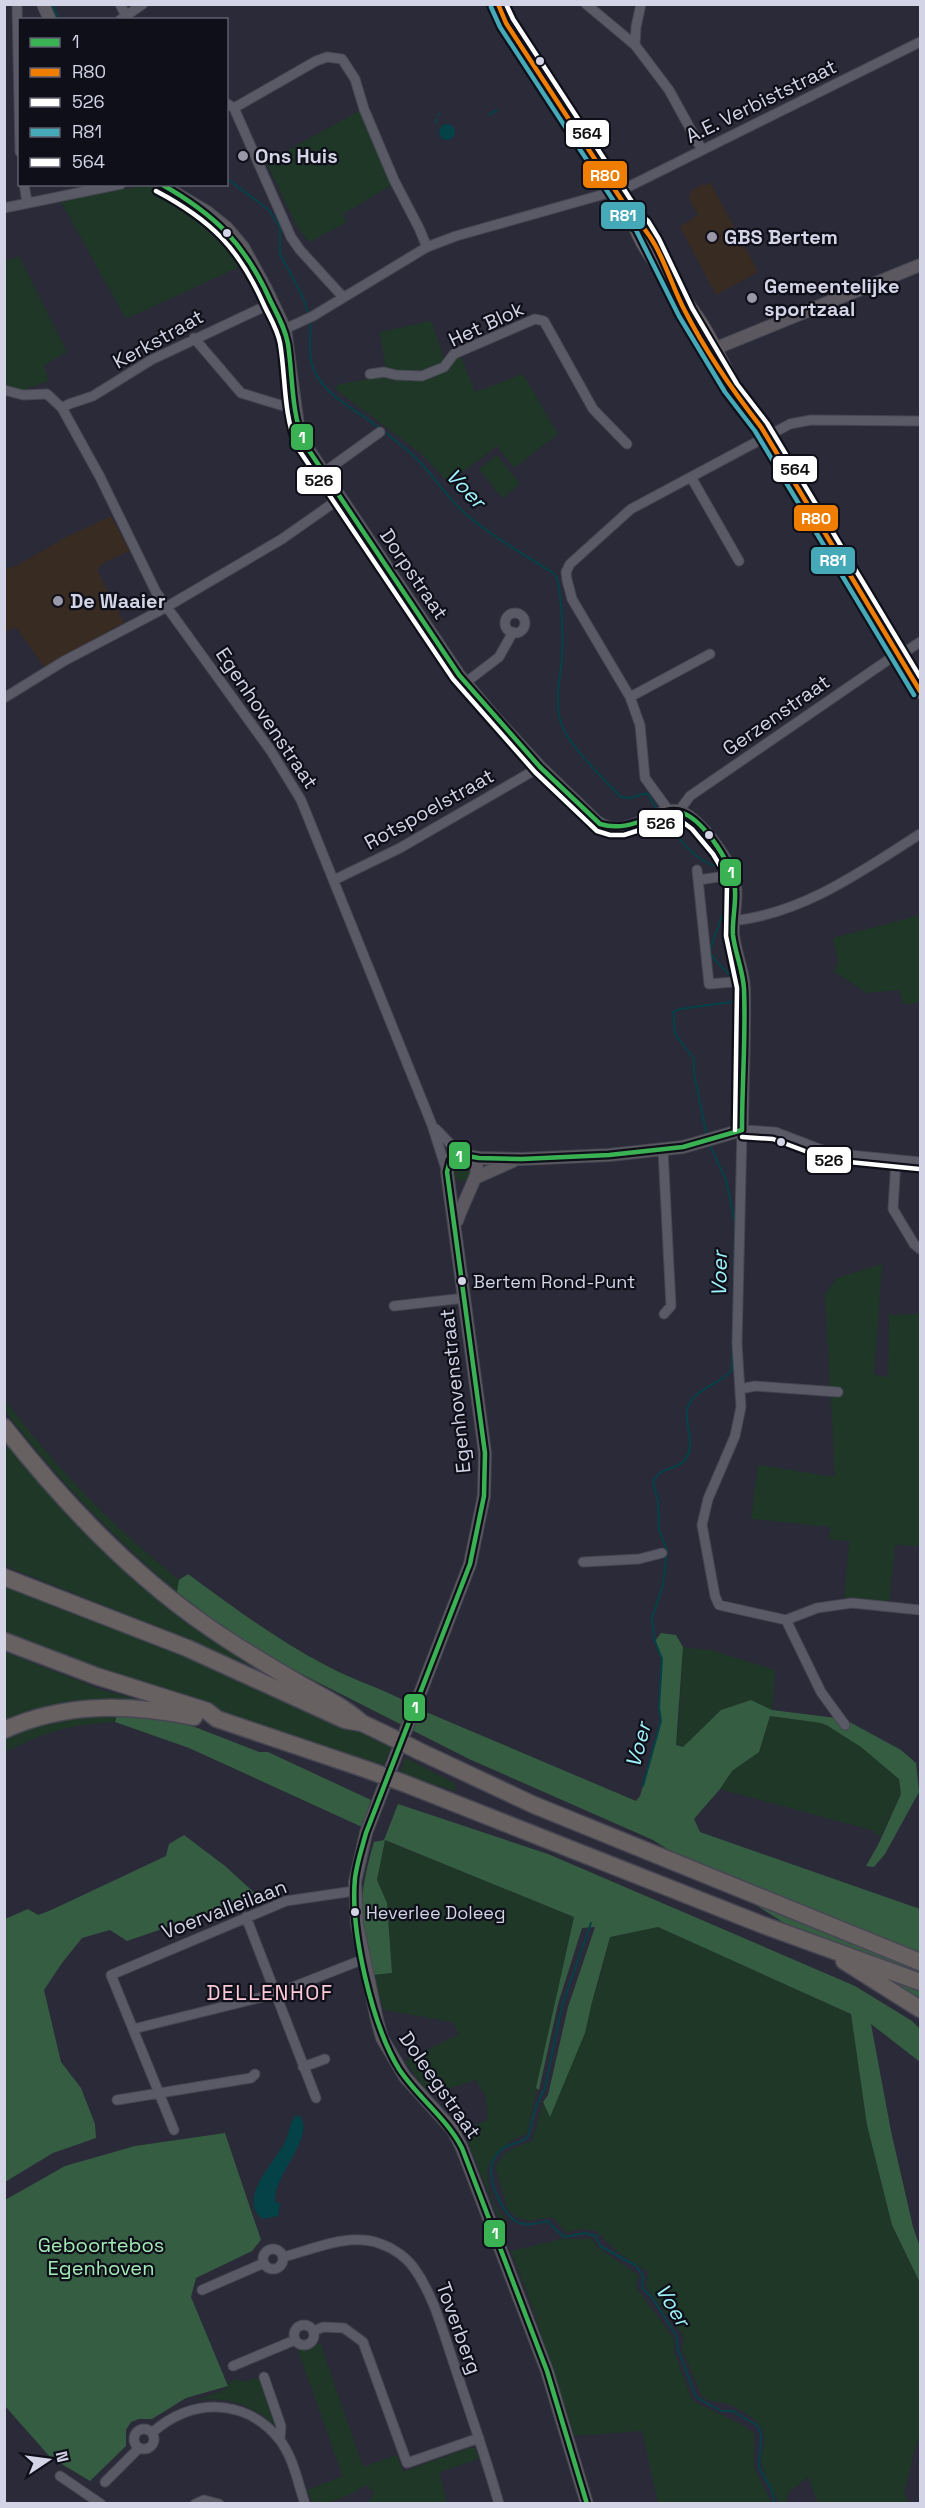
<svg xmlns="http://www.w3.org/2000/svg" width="925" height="2508" font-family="'Space Grotesk',sans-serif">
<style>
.education{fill:#382b22}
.green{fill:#1e3727}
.forest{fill:#355d42}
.water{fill:#044247}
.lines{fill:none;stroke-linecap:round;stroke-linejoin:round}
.stream{stroke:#044247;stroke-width:2}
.street-casing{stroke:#464653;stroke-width:11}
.secondary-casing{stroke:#464653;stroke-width:14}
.primary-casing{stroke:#464653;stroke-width:16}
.highway-casing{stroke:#464653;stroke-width:19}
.street{stroke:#5a5a66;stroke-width:9}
.secondary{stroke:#5b595f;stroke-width:12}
.primary{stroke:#666063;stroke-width:14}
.highway{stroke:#686162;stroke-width:16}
.highway-bridge-casing{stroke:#464653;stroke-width:19;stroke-linecap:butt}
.highway-bridge{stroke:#686162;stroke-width:16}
.bus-1-casing{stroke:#0f0f1a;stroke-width:9}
.bus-2-casing{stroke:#0f0f1a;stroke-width:9}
.bus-3-casing{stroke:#0f0f1a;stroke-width:9}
.bus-4-casing{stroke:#0f0f1a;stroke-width:9}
.bus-5-casing{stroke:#0f0f1a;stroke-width:9}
.bus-1{stroke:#3ab254;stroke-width:4.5}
.bus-2{stroke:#ef7d00;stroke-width:4.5}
.bus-3{stroke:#fff;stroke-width:4.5}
.bus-4{stroke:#46a9b7;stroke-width:4.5}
.bus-5{stroke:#fff;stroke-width:4.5}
.bus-dot{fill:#d3d4e6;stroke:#0f0f1a;stroke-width:2}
.poi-dot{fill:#9898a9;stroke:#0f0f1a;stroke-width:2}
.labels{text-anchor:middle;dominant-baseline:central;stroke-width:4.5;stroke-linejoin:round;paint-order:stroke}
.bus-label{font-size:18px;fill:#d3d4e6;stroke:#0f0f1a;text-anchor:start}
.street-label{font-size:20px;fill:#d3d4e6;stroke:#0f0f1a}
.poi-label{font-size:20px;font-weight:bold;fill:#d3d4e6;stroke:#0f0f1a;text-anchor:start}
.park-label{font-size:20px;fill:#a4ecb6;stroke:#0f0f1a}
.water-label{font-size:21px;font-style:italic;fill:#9ef4fa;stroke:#0f0f1a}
.neighbourhood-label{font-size:21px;letter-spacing:1.5px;fill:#fecbd7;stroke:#0f0f1a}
.line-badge{stroke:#0f0f1a;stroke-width:2}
.badge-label{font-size:16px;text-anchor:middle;font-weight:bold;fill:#fff}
.pale-badge-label{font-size:16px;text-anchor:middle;font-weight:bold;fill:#111}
</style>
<rect width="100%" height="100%" fill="#2a2a38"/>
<path class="education" d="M710,182l48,90 -42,23 -36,-68 18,-12 -9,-17 2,-7 12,-7 2,2z
M111,516l19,35 -25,11 -8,8 27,53 -80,44 -28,-40 -11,5v-63l11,-3 50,-29z"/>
<path class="green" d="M361,110l31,75 -49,29 4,8 -38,20 -11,-14 -32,-66z
M148,185c33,19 79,42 95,80l-117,54 -66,-119z
M19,256l48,96 -23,13 4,16 -27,10 -16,-5 -1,-124z
M431,321l15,43 13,-12 16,40 48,-18 35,60 -44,34 -17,-22 -41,31 -3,11 -30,-33 -89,-67 5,-4 48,-8 -7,-44z
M497,455l23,29 -18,14 -23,-29z
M920,915v88l-17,1 -4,-14 -32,3 -33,-21 4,-10 -5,-24z
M452 1171a10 10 0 1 1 20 0a10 10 0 1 1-20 0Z
M882,1264l-8,111 14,2 1,-62 30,-1 1,-6v238l-25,-1 -6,58 -45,-1 5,-61 -20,-2 2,-12 -80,-8 7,-54 77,12 -10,-183 12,-16z
M4,1399c54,71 106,125 175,181l-2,12c-66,-57 -119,-112 -172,-181z
M4,1436l56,64 207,173 -76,-33 -186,-74z
M4,1584l215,83 173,80 -9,18 -239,-79 -139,-51z
M683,1647l27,3 65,20 -3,40 -21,-10 -30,10 -38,37 -7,-3 3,-24z
M5,1652l100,39 44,11 -144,22z
M117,1715l-2,7c-47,3 -69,10 -110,30v-14c42,-18 67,-20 112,-23z
M770,1716l51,7c28,13 58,34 78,56l2,15 -20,42 -6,-2v-3l-155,-42 12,-18 27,-19z
M406,1758l50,26 -1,7 -56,-18z
M384,1840l190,77 -47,217c-21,7 -30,16 -40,35 0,18 7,41 22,52l5,-6 -6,-5 -13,-43c9,-16 20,-20 37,-26l11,-39 7,14 48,-133 12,-46 48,-10 193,87 16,111 25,100 28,58v155l-4,6 -12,50 5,9h-91l-10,-26 -19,15 -3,11h-8c-4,-13 -13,-25 -16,-38 -2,-6 1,-13 2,-19 4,-21 -14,-31 -31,-40 -10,-5 -21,-2 -31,-9l-20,-48 2,-12 -38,-50 2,-15 -29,-19 -23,-22 -13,-2 -16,3 -4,7h29l5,8 41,28 -2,12 38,52v12l17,46 5,6 41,19 17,11v34l18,36h-114l-16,-72 -69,5 -40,-128 -22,-57 51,-12 4,-7 -14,-15 -23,4 -15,-5 -13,8 -37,-92 24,-13 -2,-22 -10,-17 -47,15 -24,-34 54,-27 -6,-12 -69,-12 -12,-35 20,-2 -5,-70 -10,-23z
M320,2343l43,124 34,-12 6,17 66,-24h6l4,11 -40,13 8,31h-79l6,-11 -8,-7c-17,11 -32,19 -53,18l-6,-13 36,-14 -45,-125z
M260,2377l18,51c-24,-23 -51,-33 -85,-27l31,-11 8,-10 15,1z"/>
<path class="forest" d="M188,1574c45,33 89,66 139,92 30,16 64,25 92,43l217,92 4,-5 21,-75 -2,-14 3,-48 -7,-18 6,-8 15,2 7,12 -7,98 7,2 38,-37 30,-10 21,10 72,9 57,31 15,13 3,29 -34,62 -11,13 -8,-1 12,-21 23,-51 -2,-15 -38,-32 -33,-21 -7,-3 -51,-7 -11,36 -27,19 -12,18 -26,30 6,13 220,77v100l-267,-169 -184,-81 -199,-101 -43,-28 -50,-38 2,-12z
M117,1715l43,3 35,9 64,25h9l103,48 -9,27 -173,-79 -74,-26z
M398,1804l150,50 307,132 57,35 8,8v33l-49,-38 20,107 22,96 7,20v36l-28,-58 -25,-100 -16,-111 -193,-87 -48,10 -18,65 -7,31 -35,84 -7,-15 5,-7 20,-88 27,-80 -13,1 -24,76 -19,86 -3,-2 38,-171 -189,-77 -8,40 10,23 5,70 -20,2c-4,-23 -12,-48 -10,-72 1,-20 6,-41 12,-61l10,-2z
M184,1835l41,31 33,30 -131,45 -17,-11 -28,8 -20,25 -18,27 17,72 20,26 14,36 1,14 -43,15 -48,29v-263l23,-10 10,6 11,-4 117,-55 3,-12z
M225,2133l36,107 -9,11 -56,27 -5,19 37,89 -42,12 -34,21h-13l-8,3 -5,8v16l-36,35 -40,-24 -45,-51v-206l60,-34 70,-20z"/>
<path class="water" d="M439 132a8 8 0 1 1 16 0a8 8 0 1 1-16 0Z
M300,2116c16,21 -28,60 -25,86l5,1 -2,13 -15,3c-27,-18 11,-57 21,-75 5,-9 5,-18 10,-27z"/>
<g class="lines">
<path class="stream" d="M52,4l7,16
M439,115v-1
M489,115l8,-5
M436,119v4
M226,178l43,32 11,17v27l22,41 7,20
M310,320c2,18 -4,37 6,54 11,21 33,32 51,45 14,10 27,20 40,31 23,18 36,45 59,64 26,23 58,40 87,59l4,5c6,26 6,52 5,79 -2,22 -8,47 0,69 7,19 44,56 59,71l9,1 17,-5 9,15
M666,819c17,25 25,39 56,50l2,6
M707,1137l-13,-64v-14l-19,-25 -2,-22 7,-3 51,-7c22,-22 -18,-34 -21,-52l17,-49 -2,-21
M643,1786l18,-65 -2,-14 3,-48 -7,-18 -3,-23 11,-33 4,-35 -8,-20 -1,-28 -5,-21c9,-15 21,-10 31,-20 14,-16 -2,-41 4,-55 8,-18 33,-22 44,-36l3,-147 -9,-43 -16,-35
M591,1923l-29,83 -17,82 -9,18 -8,31c-12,10 -23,3 -34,22 -10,15 8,58 26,64 9,3 18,0 27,-2l17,16 21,-4 11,3 4,10 35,19 9,12 -2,4 1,8 8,7 25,39 2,14 18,48 25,14h12l25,15 3,8 -2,34 12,20 4,16"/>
<defs>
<path id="street" d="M17,4l3,148
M120,4l6,12
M586,4l49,41 34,45 33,60
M120,20l23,-16
M635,45l1,-18 5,-23
M226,103l8,5 57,129 9,13 43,47
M234,108l82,-47 11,-4 15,2 13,20 9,30 30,71 25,48 8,19
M24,184l3,18
M4,208l117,-24
M285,329l28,-13 114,-69 29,-11 170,-48 294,-146
M194,338l47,55 46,14 8,1
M370,374l14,-2 12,3 26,1 22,-9 10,-13 81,-35 9,2 49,88 34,35
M4,390l19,5 24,-1 15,14 38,69 56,115 115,159 30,49 131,325 15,47
M62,408l7,-4 24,-8 58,-36 121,-57
M323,473l57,-41
M691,477l48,84
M505 623a10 10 0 1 1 20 0a10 10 0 1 1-20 0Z
M465,683l34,-26 14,-25
M630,697l80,-43
M4,698l60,-37 99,-52 119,-70 57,-40
M669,811l-24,-33 -5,-53 -10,-28 -58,-98 -5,-19 -1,-8 4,-8 61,-55 159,-85 21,-4 109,1
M679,811l11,-15 198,-136 14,-6 18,-12
M697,870l12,114 24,-2
M334,880l66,-32 140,-81
M698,880l35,-5
M733,921c71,-8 129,-50 187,-87
M436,1129l25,26
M663,1150l8,156 -7,8
M896,1160l-3,49 21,35 6,5
M394,1306l71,-8
M740,1389l15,-3 83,6
M583,1562l56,-3 23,-6
M786,1620l-67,-15 -4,-9 -13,-71 6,-26 27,-63 6,-29 -4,-63 5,-214 33,2 55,21 90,9
M786,1620l31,-12 35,-5 68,7
M786,1620l35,72 24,33
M246,1917l70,181
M133,2029l142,-35 89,-35
M303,2067l22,-8
M117,2100l134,-22 4,-4
M174,2130l-63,-155 175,-74 68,-10
M263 2259a10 10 0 1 1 20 0a10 10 0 1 1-20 0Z
M283,2257c31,-8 66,-25 98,-13 12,4 25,13 33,24 20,28 29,64 40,96 15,46 32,93 45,140
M202,2290l62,-27
M294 2335a10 10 0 1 1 20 0a10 10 0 1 1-20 0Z
M314,2331l9,-4 21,1 19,14 44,121 72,-25
M233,2366l62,-26
M264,2377l17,49 -1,13
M134 2439a10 10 0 1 1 20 0a10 10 0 1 1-20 0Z
M152,2433c37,-35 93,-36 127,6 14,17 19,44 26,65
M60,2476l41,28
M105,2482l34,-34
M195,2504l9,-4 15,4"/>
<path id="secondary" d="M43,4l7,16
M160,184l47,28 20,16 16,19 22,40 20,42 13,97 10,23 151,226 36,43 45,49 57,55c33,22 62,-21 86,-9 17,8 44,44 50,63 6,19 -1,39 0,59 2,18 10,35 11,53 1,47 -2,95 -2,142l-59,17 -74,8 -87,4 -43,-1 -18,-3 -11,5 -3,12 38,281 -1,43 -14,68 -104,269 -11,49 2,42 20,96 5,18 23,39 48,53 9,18 85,223 40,133
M709,351l211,-86
M475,1178l38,-17
M457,1221c3,-11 21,-46 20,-52 0,-5 -3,-9 -7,-12"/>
<path id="primary" d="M498,4l8,19 128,196 7,5
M634,219c4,29 50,77 67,105 14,23 24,46 36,70 6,12 16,22 24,33l159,264"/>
<path id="highway" d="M4,1427c59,75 127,147 206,201 29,20 59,38 90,56 21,12 43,22 62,39
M4,1577l183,71 158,72 17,3 21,10
M4,1641l92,35 111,35 10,8 151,51
M4,1730c62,-28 125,-26 190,-13
M419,1751l115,54 386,157
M406,1784l357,141 157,57
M844,1961l76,48"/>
</defs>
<use href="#street" class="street-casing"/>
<use href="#secondary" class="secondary-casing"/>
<use href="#primary" class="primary-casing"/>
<use href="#highway" class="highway-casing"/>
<use href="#street" class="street"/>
<use href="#secondary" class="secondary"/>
<use href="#primary" class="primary"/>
<use href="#highway" class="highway"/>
<defs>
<path id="highway-bridge" d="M383,1733l36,18
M368,1770l38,14"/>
</defs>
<use href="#highway-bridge" class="highway-bridge-casing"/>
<use href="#highway-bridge" class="highway-bridge"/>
<defs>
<path id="bus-1" d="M161,184c55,31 84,60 110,118 7,14 14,26 17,42 5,34 3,67 16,99l155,232 81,92 60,57c35,11 60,-20 83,-11 22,9 51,53 52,77 1,15 -3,30 -2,45 2,18 10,35 11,54 2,47 -2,94 -2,141
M587,2504l-40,-133 -85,-223c-16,-31 -44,-50 -63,-79 -27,-44 -49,-139 -44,-191 2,-16 7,-30 11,-45l104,-269 14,-68 1,-43 -38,-281 3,-12 11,-5 18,3 43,1 87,-4 74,-8 59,-17"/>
<path id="bus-2" d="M498,4l8,19 128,196c25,18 36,65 51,92 21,41 48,80 76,116l159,264"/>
<path id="bus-3" d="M156,191c55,29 83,57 108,114 6,13 13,23 16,38 6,35 3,70 17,104l156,232 82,93 62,59 13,4h14l50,-16 6,1 12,9 21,25 10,17 4,13 -1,52 11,52 -2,142
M742,1137l31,2 56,21 90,9"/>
<path id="bus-4" d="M491,7l9,20 128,196 8,7 43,86 46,76 30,39 159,264"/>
<path id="bus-5" d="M506,4l7,15 127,195 8,7 11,18 33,69 45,76 30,39 153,254"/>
</defs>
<use href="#bus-1" class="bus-1-casing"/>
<use href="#bus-2" class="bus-2-casing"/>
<use href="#bus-3" class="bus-3-casing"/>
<use href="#bus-4" class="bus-4-casing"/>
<use href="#bus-5" class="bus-5-casing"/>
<use href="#bus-1" class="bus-1"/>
<use href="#bus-2" class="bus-2"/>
<use href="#bus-3" class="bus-3"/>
<use href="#bus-4" class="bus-4"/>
<use href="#bus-5" class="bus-5"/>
</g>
<g class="bus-dot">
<circle cx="540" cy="61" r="5"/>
<circle cx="227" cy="233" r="5"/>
<circle cx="709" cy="835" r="5"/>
<circle cx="781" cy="1142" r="5"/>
<circle cx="462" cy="1281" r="5"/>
<circle cx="355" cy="1912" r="5"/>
</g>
<g class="poi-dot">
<circle cx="243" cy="156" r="6"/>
<circle cx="712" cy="237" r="6"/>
<circle cx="752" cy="298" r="6"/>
<circle cx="58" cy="601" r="6"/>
</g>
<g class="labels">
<g class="bus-label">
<text x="473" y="1281">Bertem Rond-Punt</text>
<text x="366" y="1912">Heverlee Doleeg</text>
</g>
<g class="street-label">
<text transform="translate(761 101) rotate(-26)">A.E. Verbiststraat</text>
<text transform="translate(486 324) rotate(-25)">Het Blok</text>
<text transform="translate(158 339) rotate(-29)">Kerkstraat</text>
<text transform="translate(414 574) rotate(56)">Dorpstraat</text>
<text transform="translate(776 715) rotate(-35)">Gerzenstraat</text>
<text transform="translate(267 718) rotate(56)">Egenhovenstraat</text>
<text transform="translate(429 809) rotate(-29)">Rotspoelstraat</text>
<text transform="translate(455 1391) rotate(-96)">Egenhovenstraat</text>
<text transform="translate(224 1909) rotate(-21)">Voervalleilaan</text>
<text transform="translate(440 2085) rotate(55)">Doleegstraat</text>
<text transform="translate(459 2328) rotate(70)">Toverberg</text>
</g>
<g class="poi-label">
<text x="255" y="156">Ons Huis</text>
<text x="724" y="237">GBS Bertem</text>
<text x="764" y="286">Gemeentelijke<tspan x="764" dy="23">sportzaal</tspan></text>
<text x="70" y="601">De Waaier</text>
</g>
<g class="park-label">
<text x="101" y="2245">Geboortebos<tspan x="101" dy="23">Egenhoven</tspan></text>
</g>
<g class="water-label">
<text transform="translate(466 488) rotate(46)">Voer</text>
<text transform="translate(719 1274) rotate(-89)">Voer</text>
<text transform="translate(638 1745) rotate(-75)">Voer</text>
<text transform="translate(673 2305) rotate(59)">Voer</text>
</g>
<g class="neighbourhood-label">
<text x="270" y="1992">DELLENHOF</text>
</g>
</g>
<g class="line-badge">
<rect x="565" y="119" width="45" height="29" rx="6" fill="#fff"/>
<rect x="582" y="160" width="46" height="29" rx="6" fill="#ef7d00"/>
<rect x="600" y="201" width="46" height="29" rx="6" fill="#46a9b7"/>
<rect x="290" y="423" width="24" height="28" rx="6" fill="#3ab254"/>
<rect x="772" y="455" width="46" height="28" rx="6" fill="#fff"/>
<rect x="296" y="466" width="46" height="29" rx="6" fill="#fff"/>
<rect x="793" y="504" width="46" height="28" rx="6" fill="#ef7d00"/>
<rect x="810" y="546" width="46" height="29" rx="6" fill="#46a9b7"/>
<rect x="638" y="809" width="46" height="29" rx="6" fill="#fff"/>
<rect x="719" y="858" width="23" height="29" rx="6" fill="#3ab254"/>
<rect x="448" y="1141" width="23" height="29" rx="6" fill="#3ab254"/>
<rect x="806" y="1146" width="46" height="28" rx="6" fill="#fff"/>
<rect x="403" y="1693" width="23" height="29" rx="6" fill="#3ab254"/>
<rect x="483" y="2219" width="23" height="29" rx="6" fill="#3ab254"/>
</g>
<g class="badge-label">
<text x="605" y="181">R80</text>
<text x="623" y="221">R81</text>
<text x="302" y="443">1</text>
<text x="816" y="524">R80</text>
<text x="833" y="566">R81</text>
<text x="731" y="878">1</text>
<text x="459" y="1162">1</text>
<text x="415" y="1713">1</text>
<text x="495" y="2239">1</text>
</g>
<g class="pale-badge-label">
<text x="587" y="139">564</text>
<text x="795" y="475">564</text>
<text x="319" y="486">526</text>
<text x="661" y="829">526</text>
<text x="829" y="1166">526</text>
</g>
<rect width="925" height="2508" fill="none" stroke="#d3d4e6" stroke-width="12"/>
<rect x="18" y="18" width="210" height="168" fill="#0f0f1a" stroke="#5d5e6c" stroke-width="1.5"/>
<rect x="30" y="38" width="30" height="9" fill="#3ab254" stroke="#5d5e6c" stroke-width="1.5"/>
<text x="72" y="48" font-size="18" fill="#d3d4e6">1</text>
<rect x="30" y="68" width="30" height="9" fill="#ef7d00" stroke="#5d5e6c" stroke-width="1.5"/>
<text x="72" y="78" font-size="18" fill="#d3d4e6">R80</text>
<rect x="30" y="98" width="30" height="9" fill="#ffffff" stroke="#5d5e6c" stroke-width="1.5"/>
<text x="72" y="108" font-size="18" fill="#d3d4e6">526</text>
<rect x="30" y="128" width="30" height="9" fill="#46a9b7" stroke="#5d5e6c" stroke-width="1.5"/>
<text x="72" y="138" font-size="18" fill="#d3d4e6">R81</text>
<rect x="30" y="158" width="30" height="9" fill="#ffffff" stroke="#5d5e6c" stroke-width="1.5"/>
<text x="72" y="168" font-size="18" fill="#d3d4e6">564</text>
<g transform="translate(48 2460) rotate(77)" stroke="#0f0f1a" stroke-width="4.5" paint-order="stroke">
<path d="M0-4.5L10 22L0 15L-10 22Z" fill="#d3d4e6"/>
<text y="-9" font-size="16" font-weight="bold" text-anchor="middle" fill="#d3d4e6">N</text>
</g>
</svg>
